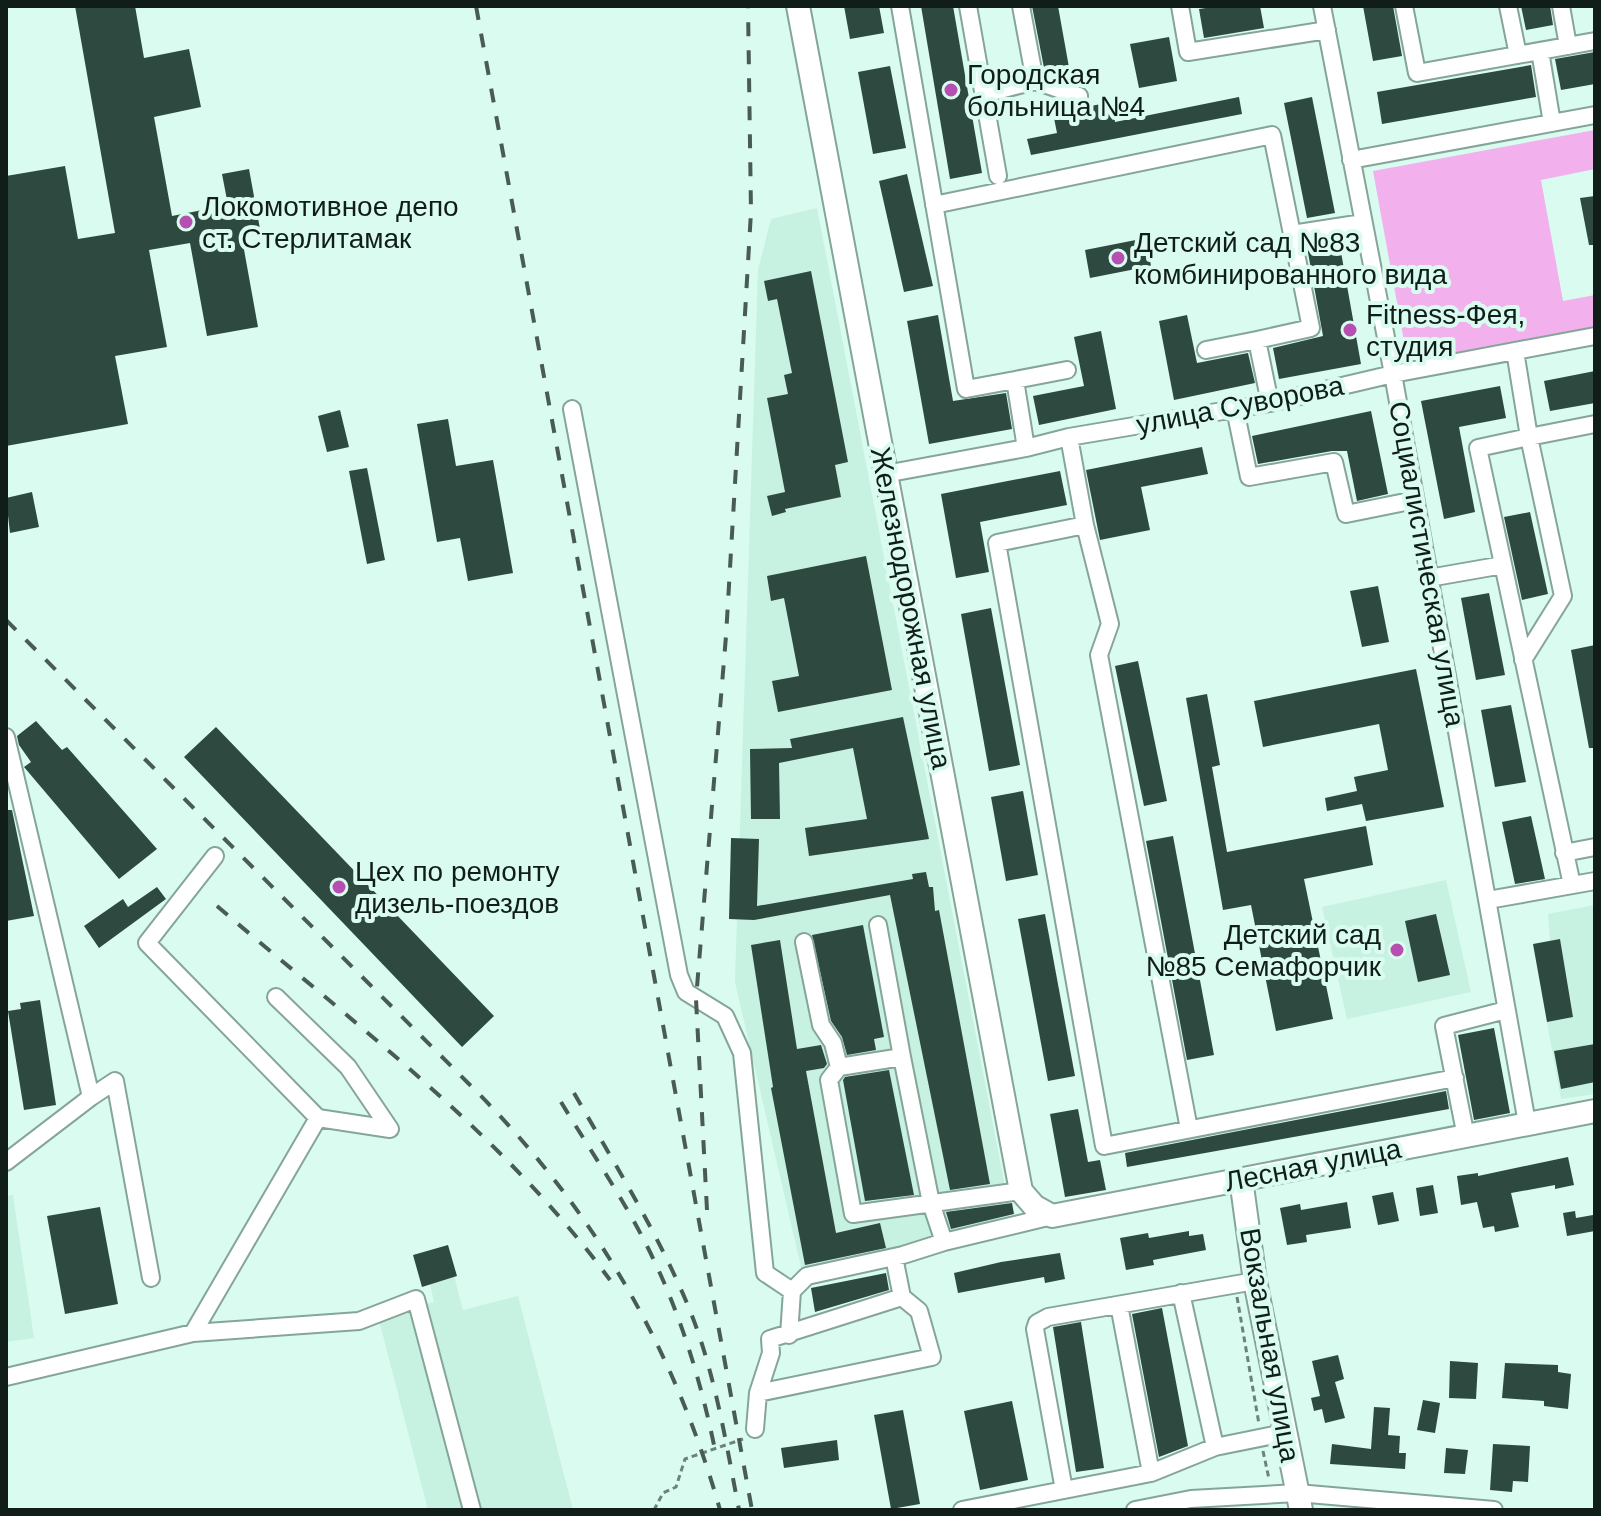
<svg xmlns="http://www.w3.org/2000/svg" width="1601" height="1516" font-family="Helvetica,sans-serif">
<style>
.built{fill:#c7f1e1}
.green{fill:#f2b0ec}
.building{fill:#2d4940}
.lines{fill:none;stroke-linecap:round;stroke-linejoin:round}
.minor-casing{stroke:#86a599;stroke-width:20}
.major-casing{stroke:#86a599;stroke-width:26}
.path{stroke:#6d827a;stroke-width:3;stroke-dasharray:6 4;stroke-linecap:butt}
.minor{stroke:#fff;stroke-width:16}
.major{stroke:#fff;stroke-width:22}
.rail{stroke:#495b55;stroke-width:4;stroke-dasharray:14 14;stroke-linecap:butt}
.poi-dot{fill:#b74eb1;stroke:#dafbef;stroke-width:3}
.labels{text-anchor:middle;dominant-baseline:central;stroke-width:8;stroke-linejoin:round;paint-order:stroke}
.poi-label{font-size:28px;fill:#111d19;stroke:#dafbef;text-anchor:start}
.street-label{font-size:28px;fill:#111d19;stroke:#dafbef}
</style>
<rect width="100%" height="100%" fill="#dafbef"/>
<path class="built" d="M817,208l193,1005 -2,21 -203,50 -70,-302 23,-712 13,-51z
M1446,880l25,112 -124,27 -25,-112z
M1595,905v189l-34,5 -14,-77 26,-6 -13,-77 -10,2 -2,-27z
M13,1195l21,143 -28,4v-146z
M451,1264l12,46 55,-14 55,214h-145l-50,-194 56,-14 -7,-32z"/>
<path class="green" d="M1595,130v39l-54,11 22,121 32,-6v33l-187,35 -35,-192z"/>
<path class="building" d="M75,6h60l9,52 45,-9 12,58 -47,10 18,99 56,-11 -6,-31 27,-5 11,60 -19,4 17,94 -51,9 -17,-93 -41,7 18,97 -52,9 13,68 -122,22v-270l59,-10 13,73 37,-6z
M844,6h35l5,27 -34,6z
M921,6h32l29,167 -32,6z
M1032,6h26l12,67 -15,3 -10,-3z
M1219,6h41l4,22 -60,10 -5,-29z
M1363,6h30l9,50 -29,5z
M1521,6h29l3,19 -27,5z
M1169,37l8,44 -38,7 -9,-44z
M1595,52v32l-34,6 -6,-31z
M1531,65l5,32 -154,27 -5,-32z
M890,66l16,82 -33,6 -15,-82z
M1239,97l3,17 -211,41 -4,-16 30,-6 -4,-20 59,-11 3,20z
M1312,97l23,116 -28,5 -23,-115z
M907,174l26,112 -29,6 -25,-111z
M1595,196v49h-6l-9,-47z
M1146,238l5,28 -61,12 -5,-28z
M1339,241l22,123 -82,15 -6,-31 50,-12 -16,-89z
M811,271l37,191 -13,3 6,32 -56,12 1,3 -14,4 -5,-20 18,-4 -18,-94 21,-4 -4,-19 8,-2 -15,-74 -9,2 -4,-20z
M938,315l15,86 53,-8 6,36 -83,15 -22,-123z
M1187,315l10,48 51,-10 7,30 -81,17 -15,-79z
M1101,331l15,78 -77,16 -6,-29 51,-10 -10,-49z
M1595,371v32l-45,8 -6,-30z
M1500,386l6,32 -47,9 16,85 -31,7 -23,-118z
M340,410l9,37 -22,5 -9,-36z
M1371,411l17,83 -31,7 -10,-50h-15l-74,13 -6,-28z
M448,419l8,47 37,-6 20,113 -45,8 -8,-43 -23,4 -20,-118z
M1202,447l6,27 -67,13 9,43 -50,10 -14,-70z
M367,468l18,92 -18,4 -18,-93z
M1060,471l7,34 -87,17 9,50 -33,6 -15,-84z
M32,492l7,35 -29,6 -4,-35z
M1530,512l18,82 -26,6 -18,-83z
M866,556l26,134 -114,22 -6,-31 27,-5 -15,-78 -13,3 -4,-25z
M1378,586l11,56 -27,5 -12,-56z
M1489,593l16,82 -29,5 -15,-82z
M991,608l29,157 -31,6 -28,-157z
M1595,645v103h-6l-18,-98z
M1138,661l29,140 -23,5 -29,-140z
M1416,669l28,138 -78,14 -4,-17 -35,7 -2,-13 32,-7 -3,-14 34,-7 -9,-46 -116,23 -9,-46z
M1207,694l13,71 -8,2 15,85 139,-26 7,39 -69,14 29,140 -57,12 -25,-126 -28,5 -37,-212z
M1511,705l15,77 -31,5 -14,-77z
M903,717l26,122 -120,17 -4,-28 62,-9 -14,-71 -74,15 1,56h-29l-1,-70 42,-1 -2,-9z
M36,721l26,29 5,-3 90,102 -38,30 -95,-112 7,-5 -12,-17 -2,-9z
M216,727l278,289 -32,31 -278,-290z
M1023,791l15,84 -32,6 -15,-84z
M6,810h6l22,106 -28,5z
M1531,816l14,63 -30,5 -13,-62z
M1173,836l41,219 -27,5 -41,-219z
M731,838l28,1 -2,67 156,-27 -1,-5 14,-2 3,15h4l2,24 4,-1 51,274 -40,6 -60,-295 -136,25 -25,-1z
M157,887l9,12 -67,49 -15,-22 39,-27 5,8z
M1045,914l30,162 -27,5 -30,-162z
M1436,914l14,61 -32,7 -13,-61z
M863,925l21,112 -10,2 2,11 -29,5 -5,-18 -11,-16 -19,-86z
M1560,939l13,78 -26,5 -14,-78z
M780,940l17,109 24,-4 6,19 -3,4 -18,3 30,162 44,-10 6,25 -81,17 -34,-177 2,-1 -22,-142z
M40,1000l16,105 -32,5 -16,-99 13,-2 -1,-6z
M1494,1028l16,85 -36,7 -16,-85z
M1595,1044v38l-34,7 -7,-38z
M889,1070l25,125 -49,6 -22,-121 2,-3z
M1446,1091l3,18 -322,58 -2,-14z
M1078,1109l10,53 12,-2 6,30 -41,7 -15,-83z
M1568,1157l6,28 -19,4v-4l-44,8 8,34 -24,5 -1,-6 -11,2 -6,-26 -16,3 -4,-29 21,-3v3z
M1433,1185l5,28 -18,3 -4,-28z
M1393,1192l6,29 -21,4 -6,-29z
M1347,1202l4,26 -45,7 1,7 -20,3 -7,-37 20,-4 1,6z
M1012,1203l2,11 -63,15 -5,-17z
M100,1207l18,97 -53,10 -18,-98z
M1575,1211l1,7 17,-3 2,16 -28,5 -4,-23z
M1189,1231v5l14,-2 3,16 -53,10 1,5 -28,5 -6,-32 28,-5 1,5z
M448,1245l9,31 -35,11 -9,-32z
M1060,1253l5,26 -20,4 -1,-6 -86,16 -4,-20 47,-11z
M886,1273l3,17 -74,22 -4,-24z
M1162,1308l26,138 -29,11 -27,-143z
M1081,1322l23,146 -28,4 -23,-145z
M1338,1355l6,24 -9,3 10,36 -20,5 -3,-14 -8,2 -3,-13 9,-2 -8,-35z
M1450,1361l28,2 -2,36 -27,-1z
M1505,1363l53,2v7l13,2 -3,35 -24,-3v-5l-42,-3z
M1423,1400l17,3 -5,30 -18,-3z
M1012,1401l16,79 -48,10 -16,-79z
M1374,1407l16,1 -2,27 12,1 -1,17h7l-1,16 -75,-5 2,-20 39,5z
M903,1410l17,94 -29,5 -17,-94z
M837,1440l2,20 -55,8 -3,-20z
M1493,1444l37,2 -2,36 -15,-1 -1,11 -22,-2z
M1446,1448l22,2 -3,24 -21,-1z"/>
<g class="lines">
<defs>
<path id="minor" d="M900,6l66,383 49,-9
M968,6l30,170
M1021,6l14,75 44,15
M1180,6l8,46 139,-22
M1322,6l71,368 134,749
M1404,6l13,67 178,-32
M1508,6l10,49
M1561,6l7,40
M1540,51l12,72
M984,94l51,-13
M1351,160l244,-45
M934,205l338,-70 39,193 -54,12 13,63
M1292,234l71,-11
M1206,350l51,-10
M1515,351l14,86 -51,11 94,437
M572,409l107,566 7,17 39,24 17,37 23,220 27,18 15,-15 96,-21 41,-13 108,-26
M1235,409l14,68 85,-15 12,52 69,-14
M1069,437l16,88 -88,18 107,603 351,-68
M1026,448l-11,-68 52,-10
M885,474l141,-26 43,-11 201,-34 123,-29 202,-38
M1085,525l25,99 -11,31 90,474
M1429,578l74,-13
M1523,660l40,-64 -34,-159 66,-13
M6,737l85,360 -85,65
M1564,853l31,-6
M1488,900l107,-19
M804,942l17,83 12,18 6,24 -10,13 24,134 168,-23
M276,997l72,70 42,62 -72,-11
M902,1057l29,146 13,39
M839,1067l63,-10 -24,-132
M91,1097l24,-16 36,197
M1466,1137l-22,-111 62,-16
M1181,1293l34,154
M1119,1305l32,168
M193,1333l125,-215 -171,-175 68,-87
M789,1335l3,-44
M6,1377l187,-44 166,-12 57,-22 56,211
M758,1393l13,-40 -1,-14 132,-42
M755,1429l3,-36 174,-36 -13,-46 -17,-14 -8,-40
M1064,1490l-29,-161 2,-6 11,-6 207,-36
M962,1510l189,-37 64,-26 69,-14
M1135,1510l56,-11 106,-6 197,17"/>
<path id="major" d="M798,6l223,1185 13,15 18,10 543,-105
M1241,1179l14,102 46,229"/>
</defs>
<use href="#minor" class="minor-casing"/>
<use href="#major" class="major-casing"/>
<path class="path" d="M1237,1297l22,127
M1263,1451l6,28
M654,1510l9,-17 13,-6 9,-28 58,-20"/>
<use href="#minor" class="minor"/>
<use href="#major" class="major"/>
<path class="rail" d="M476,6l276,1504
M6,620l473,474c116,118 196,256 241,416
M217,906c135,116 287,229 393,374
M574,1093c40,70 84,140 115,215 26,64 37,135 50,202
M561,1102c29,48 62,96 87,146 32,64 53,133 67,202
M707,1210l-11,-211 30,-363 25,-424 -3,-206"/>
</g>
<g class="poi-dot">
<circle cx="951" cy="90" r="8"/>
<circle cx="186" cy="222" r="8"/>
<circle cx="1118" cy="258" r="8"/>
<circle cx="1350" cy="330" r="8"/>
<circle cx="339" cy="887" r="8"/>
<circle cx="1397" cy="950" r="8"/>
</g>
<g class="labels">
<g class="poi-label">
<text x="967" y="74">Городская<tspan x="967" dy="32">больница №4</tspan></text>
<text x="202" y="206">Локомотивное депо<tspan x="202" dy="32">ст. Стерлитамак</tspan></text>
<text x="1134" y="242">Детский сад №83<tspan x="1134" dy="32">комбинированного вида</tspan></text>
<text x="1366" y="314">Fitness-Фея,<tspan x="1366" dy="32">студия</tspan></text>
<text x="355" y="871">Цех по ремонту<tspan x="355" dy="32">дизель-поездов</tspan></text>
<text x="1381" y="934" text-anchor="end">Детский сад<tspan x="1381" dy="32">№85 Семафорчик</tspan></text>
</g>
<g class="street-label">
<text transform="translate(1240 405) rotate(-11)">улица Суворова</text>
<text transform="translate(1427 564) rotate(80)">Социалистическая улица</text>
<text transform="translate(911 608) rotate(79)">Железнодорожная улица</text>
<text transform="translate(1313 1165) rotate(-11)">Лесная улица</text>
<text transform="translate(1270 1345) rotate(80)">Вокзальная улица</text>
</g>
</g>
<rect width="1601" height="1516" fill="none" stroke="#111d19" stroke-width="16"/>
</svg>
